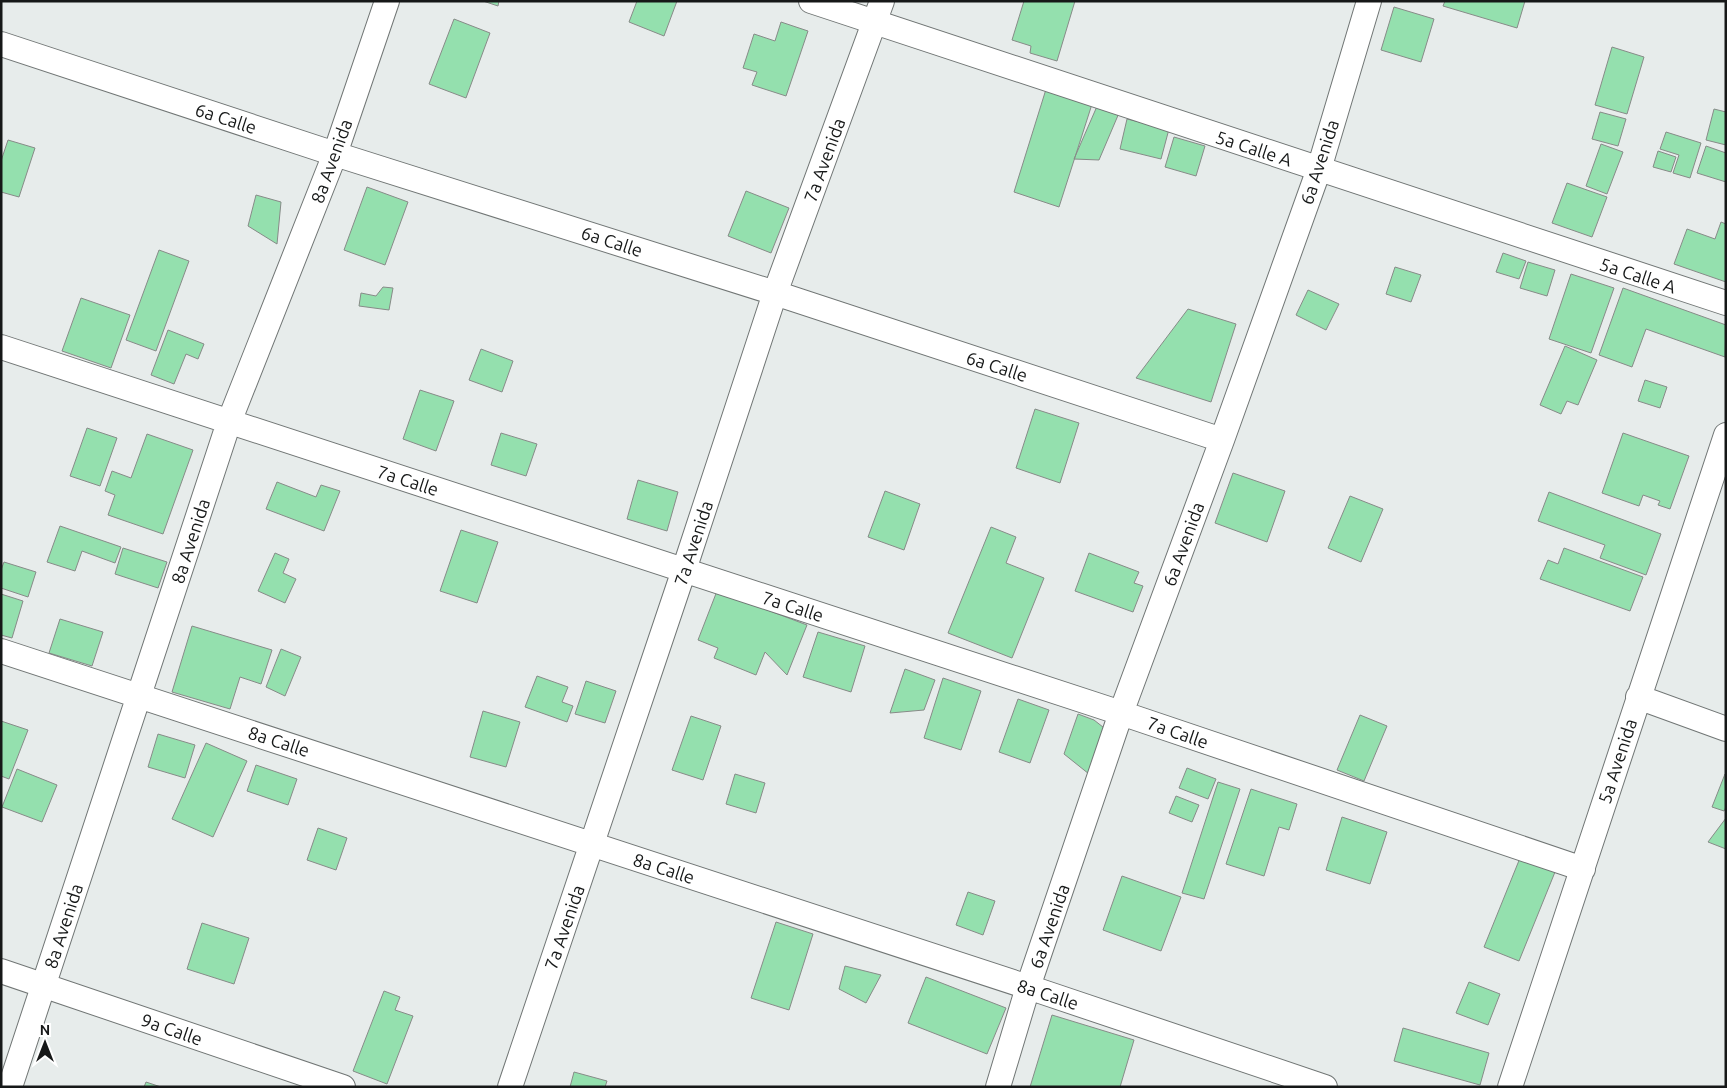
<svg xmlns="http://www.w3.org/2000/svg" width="1727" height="1088" font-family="Ubuntu,sans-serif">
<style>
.building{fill:#94e0ae;stroke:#878b88}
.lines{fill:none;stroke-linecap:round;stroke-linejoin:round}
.minor-casing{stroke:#717675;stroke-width:26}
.minor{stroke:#fff;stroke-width:24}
.labels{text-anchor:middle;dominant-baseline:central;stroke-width:4;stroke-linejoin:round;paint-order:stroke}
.street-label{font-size:18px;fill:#161818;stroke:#fff}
</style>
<rect width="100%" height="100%" fill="#e7eceb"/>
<path class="building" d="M483,1h16l-1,5z
M637,1h40l-13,35 -35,-14z
M1024,1h51l-18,60 -27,-8 1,-7 -19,-6z
M1445,1h80l-8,27 -74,-22z
M1394,7l40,12 -13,43 -40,-12z
M454,19l36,14 -24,65 -37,-14z
M781,22l27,9 -22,65 -34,-11 5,-13 -14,-4 11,-34 21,7z
M1612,47l32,10 -17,57 -32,-9z
M1047,86l46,15 -34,106 -45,-15z
M1098,104l21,9 -20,47 -25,-1z
M1714,109l12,3v33l-20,-5z
M1600,112l26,7 -8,27 -26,-7z
M1127,119l42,10 -8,30 -41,-10z
M1666,132l35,11 -11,35 -17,-5 6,-18 -19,-6z
M1174,137l31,9 -9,30 -31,-9z
M8,140l27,8 -16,49 -18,-5v-31z
M1601,144l22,8 -16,42 -21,-8z
M1706,146l20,7v29l-29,-9z
M1658,151l18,6 -5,15 -18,-5z
M1567,183l40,14 -15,40 -40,-14z
M367,187l41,15 -23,63 -41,-15z
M746,191l43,17 -18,45 -43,-17z
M256,195l25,7 -4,42 -29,-18z
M1721,222l5,2v58l-52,-18 13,-35 28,10z
M159,250l30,11 -33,90 -30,-11z
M1503,253l23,8 -7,18 -23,-7z
M1528,262l27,8 -8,26 -27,-8z
M1395,267l26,8 -10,27 -25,-8z
M1571,274l43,14 -23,65 -42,-14z
M383,287l10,1 -4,22 -30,-4 2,-13 15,3z
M1623,288l103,37 -1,32 -79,-28 -14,38 -33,-12z
M1308,290l31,14 -13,26 -30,-15z
M81,298l49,17 -19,53 -49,-17z
M1188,309l48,15 -25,78 -75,-24z
M168,330l36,14 -6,15 -12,-5 -12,30 -23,-9z
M1565,346l32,14 -19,45 -11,-4 -6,13 -21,-9z
M481,349l32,12 -11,31 -33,-12z
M1645,380l22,7 -7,21 -22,-7z
M420,390l34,11 -18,50 -33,-12z
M1035,409l44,14 -19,60 -44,-15z
M87,428l30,10 -17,48 -30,-10z
M501,433l36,11 -11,32 -35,-11z
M1623,433l66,23 -19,53 -12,-4 2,-4 -17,-6 -4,11 -37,-13z
M147,434l46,16 -30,84 -55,-19 7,-20 -10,-4 7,-20 19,7z
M1233,473l52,18 -18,51 -52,-19z
M638,480l40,12 -11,39 -40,-12z
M277,482l39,15 5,-12 19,6 -16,40 -58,-22z
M885,491l35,13 -16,46 -36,-13z
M1549,492l112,42 -15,41 -46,-17 5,-13 -67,-24z
M1350,496l33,13 -22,53 -33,-14z
M60,526l61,21 -6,16 -33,-12 -7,20 -28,-9z
M991,527l25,10 -10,26 38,15 -32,80 -64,-25z
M461,530l37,12 -21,61 -37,-12z
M123,548l44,14 -9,26 -43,-14z
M1564,548l79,29 -13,34 -90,-32 8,-19 10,4z
M275,553l14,6 -6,14 13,6 -11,24 -27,-12z
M1089,553l50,19 -5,11 9,3 -10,26 -58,-21z
M4,562l32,10 -8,25 -27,-9v-18z
M717,591l90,34 -20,50 -22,-23 -9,23 -42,-17 4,-10 -20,-8z
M1,594l22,7 -11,37 -11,-3z
M60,619l43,13 -11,34 -43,-13z
M192,626l80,24 -11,34 -21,-7 -10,32 -58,-17z
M818,632l47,14 -14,46 -48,-15z
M281,649l20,8 -16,39 -19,-9z
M905,669l30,11 -11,30 -34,3z
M537,676l31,11 -6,15 11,4 -6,16 -42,-15z
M943,678l38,13 -20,59 -37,-12z
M586,681l30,10 -11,32 -30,-9z
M1018,699l31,11 -19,53 -31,-11z
M483,711l37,11 -14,45 -36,-10z
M1078,714l16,6 14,11 -19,43 -25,-20z
M1360,715l27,11 -23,55 -27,-11z
M691,716l30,10 -18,54 -31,-10z
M1,721l27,9 -19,49 -8,-3z
M158,734l37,11 -10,33 -37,-11z
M206,743l41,18 -34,76 -41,-18z
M256,765l41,14 -9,26 -41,-14z
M1187,768l29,11 -8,20 -29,-11z
M17,769l40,16 -15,37 -40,-15z
M735,774l30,9 -9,30 -30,-9z
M1725,774l1,33 -2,4 -12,-4z
M1218,782l22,7 -36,110 -22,-6z
M1251,789l46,15 -8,26 -10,-3 -15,49 -38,-12z
M1176,796l23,9 -7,17 -23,-9z
M1342,817l45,15 -17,52 -44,-14z
M1726,818v31l-18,-7z
M318,828l29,10 -11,32 -29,-10z
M1520,858l35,14 -36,89 -35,-14z
M1122,876l59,21 -20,54 -58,-21z
M968,892l27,9 -12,34 -27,-10z
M776,922l37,12 -24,76 -38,-12z
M202,923l47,15 -15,46 -47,-15z
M845,966l36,9 -15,28 -27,-14z
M926,977l80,31 -19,46 -79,-31z
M1469,982l31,12 -12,31 -32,-12z
M384,991l16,6 -5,13 18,6 -26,68 -34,-13z
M1052,1015l82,25 -14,47h-90z
M1403,1028l86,25 -9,32 -86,-24z
M574,1072l33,9 -2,6h-35z
M146,1082l15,5h-17z"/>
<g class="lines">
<defs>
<path id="minor" d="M811,1l915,302
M1,44l334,110 440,139 447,147
M1,347l1120,366 462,156
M1,651l1027,336 297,100
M1638,697l88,32
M1,971l342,116
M10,1087l219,-665 106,-268 52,-153
M510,1087l174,-517 91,-277 107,-292
M998,1087l30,-100 93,-274 101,-273 97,-271 50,-168
M1510,1087l216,-652"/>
</defs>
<use href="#minor" class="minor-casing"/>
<use href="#minor" class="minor"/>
</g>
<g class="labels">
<g class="street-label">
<text transform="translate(226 118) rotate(18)">6a Calle</text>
<text transform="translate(1254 148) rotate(18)">5a Calle A</text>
<text transform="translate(824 160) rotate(-70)">7a Avenida</text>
<text transform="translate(331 161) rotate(-70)">8a Avenida</text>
<text transform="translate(1319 162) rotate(-72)">6a Avenida</text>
<text transform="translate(612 241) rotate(18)">6a Calle</text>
<text transform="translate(1638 275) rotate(18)">5a Calle A</text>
<text transform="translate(997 366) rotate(18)">6a Calle</text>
<text transform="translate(408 480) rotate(18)">7a Calle</text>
<text transform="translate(190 541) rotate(-72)">8a Avenida</text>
<text transform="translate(693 543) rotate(-72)">7a Avenida</text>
<text transform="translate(1183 544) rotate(-70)">6a Avenida</text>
<text transform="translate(793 606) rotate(18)">7a Calle</text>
<text transform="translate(1178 732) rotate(19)">7a Calle</text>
<text transform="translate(279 741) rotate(18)">8a Calle</text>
<text transform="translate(1617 761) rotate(-72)">5a Avenida</text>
<text transform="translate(664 868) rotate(18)">8a Calle</text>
<text transform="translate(63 926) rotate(-72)">8a Avenida</text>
<text transform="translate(1049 926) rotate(-71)">6a Avenida</text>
<text transform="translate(564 927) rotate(-71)">7a Avenida</text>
<text transform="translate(1048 994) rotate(18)">8a Calle</text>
<text transform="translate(172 1029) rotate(19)">9a Calle</text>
</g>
</g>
<rect width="1727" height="1088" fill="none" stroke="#161818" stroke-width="5"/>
<g transform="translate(45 1043)" stroke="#ffffff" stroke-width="4" paint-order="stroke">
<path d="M0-4L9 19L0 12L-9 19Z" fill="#161818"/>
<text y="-8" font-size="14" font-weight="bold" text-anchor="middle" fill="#161818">N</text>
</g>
</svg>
